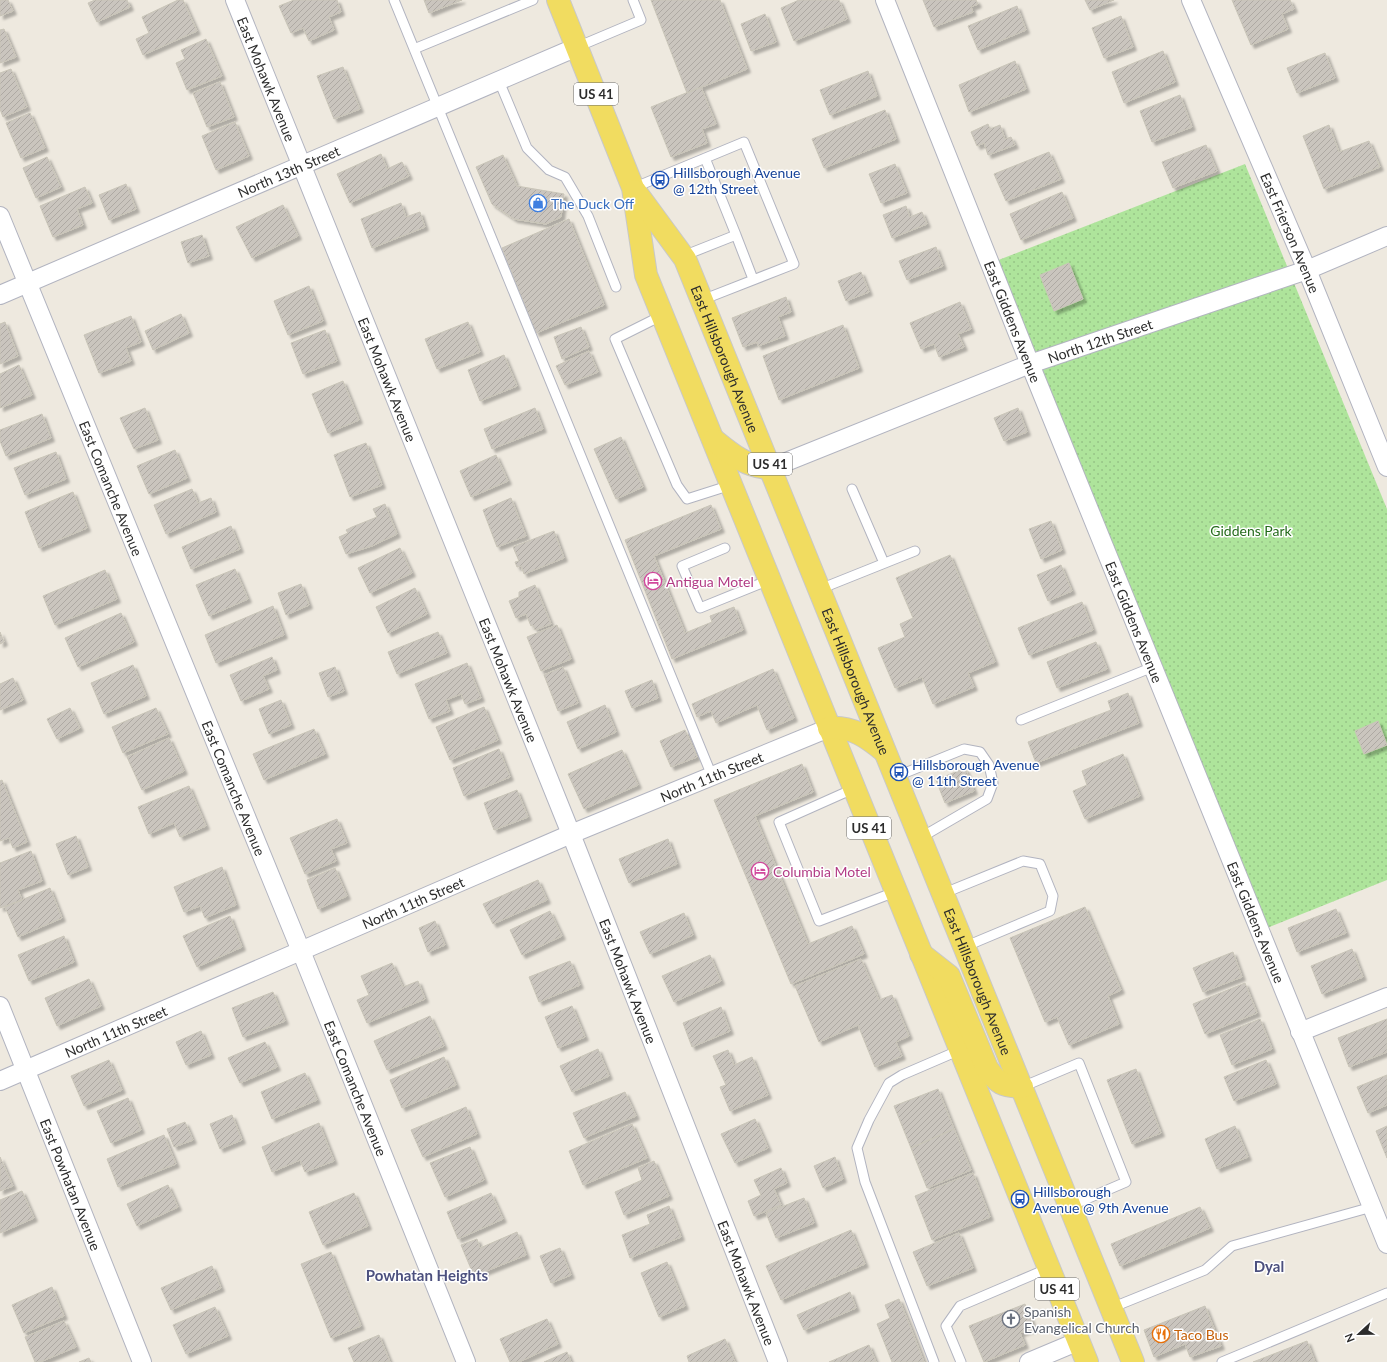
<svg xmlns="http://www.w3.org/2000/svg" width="1387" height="1362" font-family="Lato,sans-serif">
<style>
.park{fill:url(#park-dots)}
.building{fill:url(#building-hatch);stroke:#c9c5b8;filter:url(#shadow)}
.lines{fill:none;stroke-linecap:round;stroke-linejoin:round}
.lane-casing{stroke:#b2b4c0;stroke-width:11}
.street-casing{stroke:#b2b4c0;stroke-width:20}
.primary-casing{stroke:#c8c8c8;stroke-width:24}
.lane{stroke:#fff;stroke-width:9}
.street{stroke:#fff;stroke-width:18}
.primary{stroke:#f1dc60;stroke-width:22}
.labels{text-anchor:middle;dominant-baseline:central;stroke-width:3;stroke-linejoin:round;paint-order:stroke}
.shield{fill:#fff;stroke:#6b6b6b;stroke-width:1}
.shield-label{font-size:13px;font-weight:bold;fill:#2c2c2c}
.street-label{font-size:14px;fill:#2c2c2c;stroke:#fff}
.transit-label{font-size:14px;fill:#164399;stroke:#fff;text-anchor:start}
.shop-label{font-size:14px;fill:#366cbe;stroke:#fff;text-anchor:start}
.park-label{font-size:14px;fill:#246b1b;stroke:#fff}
.hotel-label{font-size:14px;fill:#b23c85;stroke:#fff;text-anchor:start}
.worship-label{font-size:14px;fill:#5b616d;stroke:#fff;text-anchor:start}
.food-label{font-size:14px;fill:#c56008;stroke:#fff;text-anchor:start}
.neighbourhood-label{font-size:15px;font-weight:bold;fill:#4c507e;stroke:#fff}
</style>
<defs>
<pattern id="park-dots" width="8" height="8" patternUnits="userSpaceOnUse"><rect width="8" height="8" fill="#aee49b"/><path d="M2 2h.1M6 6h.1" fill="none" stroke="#96c486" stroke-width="1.8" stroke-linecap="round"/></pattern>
<pattern id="building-hatch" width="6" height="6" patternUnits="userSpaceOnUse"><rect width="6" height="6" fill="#cac5be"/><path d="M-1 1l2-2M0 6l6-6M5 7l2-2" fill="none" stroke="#aea9a3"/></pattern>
<filter id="shadow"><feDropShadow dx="3.5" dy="3.5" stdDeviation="1" flood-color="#0004"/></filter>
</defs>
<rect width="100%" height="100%" fill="#eee9df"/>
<path class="park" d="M1245,164l142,345v371l-120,48 -271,-667z"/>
<path class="building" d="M0,0h8l5,11 -13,5z
M95,0h32l3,7 -33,15 -9,-19z
M178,0h5l14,31 -54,24 -7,-16 13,-6 -7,-16z
M294,0h43l4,12 -12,5 5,13 -25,11 -6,-13 -12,5 -12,-27z
M424,0h38l-33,13z
M651,0h69l27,69 -60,24z
M799,0h40l8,19 -53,22 -13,-33z
M923,0h53l2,4 -7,3 2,5 -39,15z
M1085,0h29l-24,10z
M1232,0h58l4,9 -12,5 6,15 -37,16z
M1017,6l9,24 -48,20 -10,-24z
M765,14l11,28 -25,9 -10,-27z
M1121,16l12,31 -29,11 -12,-30z
M4,29l12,28 -16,6v-33z
M206,39l16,37 -35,14 -11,-27 9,-4 -4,-9z
M1163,51l12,31 -51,21 -12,-31z
M1325,53l10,25 -38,15 -10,-25z
M1015,61l11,28 -57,23 -10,-27z
M343,67l17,42 -26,10 -17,-43z
M11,69l16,38 -24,10 -3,-8v-36z
M868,71l9,25 -47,19 -10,-25z
M220,82l14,35 -27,10 -14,-34z
M701,87l15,37 -14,5 5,14 -36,14 -20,-50z
M1180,95l12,32 -40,15 -12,-31z
M885,110l11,29 -72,29 -12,-29z
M30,113l15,35 -24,10 -15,-35z
M235,122l14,34 -33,14 -14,-34z
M988,124l2,5 10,-4 5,14 6,-2 4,8 -27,10 -4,-12 -7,3 -6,-14z
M1329,125l10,27 30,-11 11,26 -56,22 -21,-53z
M1206,145l11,26 -44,17 -11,-26z
M1049,152l12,27 -55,22 -12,-27z
M381,154l6,15 15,-7 7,14 -59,27 -13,-29z
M503,155l14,31 47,8 -3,23 -15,7 -32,-5 -22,-15 -16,-37z
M47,157l14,30 -25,11 -13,-30z
M895,164l12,29 -26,10 -12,-29z
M126,184l10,25 -27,11 -10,-25z
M85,187l7,16 -15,6 6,16 -30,12 -13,-31z
M1062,192l11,26 -52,22 -11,-26z
M401,203l5,14 14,-5 5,15 -53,21 -11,-29z
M283,205l15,31 -46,22 -16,-31z
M906,206l4,11 12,-5 5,12 -35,14 -9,-23z
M569,219l35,86 -68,28 -34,-85z
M202,235l7,21 -21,7 -7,-21z
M936,247l7,19 -36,14 -8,-19z
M1069,263l14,36 -29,12 -14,-36z
M861,272l8,20 -23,9 -8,-20z
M309,286l14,35 -35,14 -14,-34z
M786,297l5,15 -13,5 7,19 -27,10 -1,-4 -14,5 -11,-29z
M960,302l11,27 -13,5 6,13 -25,10 -5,-13 -13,5 -11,-26z
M181,314l8,19 -36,17 -8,-19z
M131,316l10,26 -15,6 5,13 -32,12 -15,-38z
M5,322l13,34 -18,8v-40z
M468,322l12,30 -43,17 -12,-30z
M843,325l16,43 -80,32 -16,-44z
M581,327l8,20 -27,12 -8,-22z
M325,330l12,31 -34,13 -12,-31z
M589,351l9,21 -33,13 -9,-19z
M504,355l13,31 -37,15 -12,-31z
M19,365l13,30 -32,13v-34z
M343,381l16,39 -31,13 -16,-39z
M145,408l13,32 -24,9 -14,-31z
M535,408l8,21 -51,20 -8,-20z
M1018,408l9,24 -23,9 -10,-23z
M42,414l9,24 -45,18 -6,-15v-11z
M621,437l22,50 -27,12 -22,-50z
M366,443l16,42 -32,12 -16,-42z
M175,450l12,28 -38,16 -12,-28z
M56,452l10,27 -41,16 -11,-27z
M496,455l12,26 -37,16 -11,-26z
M192,489l6,14 13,-5 5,14 -50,22 -12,-29z
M73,492l14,36 -48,20 -14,-36z
M511,498l15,38 -29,11 -14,-37z
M385,504l12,30 -25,12 -26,8 -7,-17 9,-4 -2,-3 6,-3 25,-10 -4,-8z
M711,505l10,24 -67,27 31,77 27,-11 -2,-6 24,-9 9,23 -71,29 -47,-119z
M1051,521l11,29 -21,9 -12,-30z
M231,526l9,23 -49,20 -9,-22z
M554,531l10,27 -40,16 -3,-8 -4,1 -2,-5 4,-1 -6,-14z
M400,548l12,25 -42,20 -12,-25z
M950,555l45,107 -27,11 6,14 -41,17 -11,-27 -27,11 -17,-40 27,-11 -5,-13 13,-6 -17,-40z
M1061,565l11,26 -24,10 -11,-26z
M235,569l13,30 -39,17 -13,-31z
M105,570l12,29 -62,26 -12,-29z
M301,584l8,21 -23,10 -8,-22z
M535,585l16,39 -16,6 -2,-5 -2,1 -5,-12 -10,4 -7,-17 10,-4v-5z
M415,588l12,26 -39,19 -12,-26z
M1082,602l11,28 -64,25 -11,-27z
M273,606l11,29 -68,28 -11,-28z
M121,613l13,29 -56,25 -13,-29z
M557,625l14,34 -30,12 -14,-34z
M0,632l4,10 -4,2z
M438,632l9,21 -50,21 -9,-22z
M1096,642l11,27 -50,19 -10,-26z
M272,657l5,13 -14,6 6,13 -28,12 -11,-26z
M467,663l14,35 -16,6 -4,-10 -15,6 4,11 -21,8 -14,-35z
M133,665l13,31 -42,18 -13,-31z
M335,667l9,24 -16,6 -9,-24z
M563,667l15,36 -20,8 -14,-36z
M773,669l21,49 -27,12 -10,-25 -41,18 -5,-12 -14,6 -5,-13z
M13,678l10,22 -23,10v-26z
M652,680l6,18 -26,10 -7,-17z
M1128,693l11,30 -103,40 -8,-21 83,-32 -3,-9z
M281,700l10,25 -22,9 -10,-25z
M605,705l11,27 -38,17 -11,-27z
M484,707l14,33 -48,20 -14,-33z
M70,708l10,20 -23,11 -10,-20z
M156,708l12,26 -45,19 -11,-26z
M1378,721l9,24 -23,9 -9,-23z
M314,729l11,25 -61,26 -11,-26z
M685,730l12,27 -26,10 -11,-26z
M169,738l15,33 -42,19 -15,-33z
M499,749l11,28 -46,19 -11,-28z
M622,750l16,35 -54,24 -16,-35z
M1123,754l17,42 -55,23 -12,-28 14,-6 -5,-14z
M802,764l11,28 -58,24 53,128 44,-18 12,28 -73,30 -77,-184z
M965,768l9,23 -29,12 -9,-23z
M2,780l25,62 -14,6 -4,-10 -9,3v-60z
M189,786l17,40 -26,11 -6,-14 -25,11 -11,-27z
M517,790l11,27 -34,13 -10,-27z
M337,819l10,24 -16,6 5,12 -31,13 -15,-36z
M76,836l12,31 -20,8 -12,-31z
M668,839l9,25 -48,19 -10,-24z
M31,851l11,30 -24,9 4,10 -22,8v-45z
M222,867l14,38 -31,13 -5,-12 -16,6 -10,-25z
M335,868l12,28 -29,13 -11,-29z
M538,880l9,20 -54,24 -10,-20z
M50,888l12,30 -44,19 -13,-30z
M1085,907l36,83 -13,6 11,28 -50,21 -12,-28 -12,5 -35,-84z
M1336,909l10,24 -49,19 -9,-24z
M550,911l12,25 -40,19 -12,-25z
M684,913l9,22 -43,19 -10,-22z
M230,916l12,31 -45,20 -14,-31z
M435,921l10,24 -17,7 -9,-24z
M64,936l10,26 -45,19 -11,-26z
M1352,949l11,28 -41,17 -11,-28z
M1233,952l9,25 -39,15 -10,-24z
M710,955l11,26 -47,21 -12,-26z
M861,959l18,41 13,-5 17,41 -13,6 6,14 -27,11 -17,-42 -39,17 -24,-56z
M570,961l10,24 -41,17 -10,-25z
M392,963l11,24 15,-6 7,18 -58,24 -10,-23 12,-5 -8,-19z
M89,979l12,27 -44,20 -12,-28z
M1245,983l12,30 -52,21 -12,-30z
M273,992l12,29 -42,16 -11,-29z
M572,1006l13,31 -27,11 -13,-31z
M721,1007l9,24 -38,16 -9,-24z
M430,1016l14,30 -57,24 -13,-29z
M1260,1019l12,30 -40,16 -12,-30z
M1387,1019v33l-38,15 -11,-29z
M201,1031l10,24 -25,10 -10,-23z
M265,1042l12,25 -37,16 -12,-25z
M598,1049l11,27 -37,16 -12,-26z
M728,1050l6,15 18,-8 16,38 -38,16 -10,-24 6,-2 -13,-29z
M444,1057l12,28 -54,23 -12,-28z
M109,1060l13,30 -38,16 -13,-30z
M1266,1060l10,24 -42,17 -10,-24z
M1136,1069l25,64 -29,11 -25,-64z
M305,1073l12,27 -45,19 -11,-27z
M1387,1075v30l-19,8 -11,-26z
M938,1089l16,40 -43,19 -17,-42z
M625,1092l11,24 -52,22 -11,-25z
M128,1098l13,32 -30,13 -14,-32z
M466,1107l11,27 -54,23 -12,-27z
M232,1115l10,25 -22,9 -10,-25z
M755,1119l13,29 -33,15 -14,-29z
M185,1122l8,18 -19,7 -7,-18z
M319,1123l15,38 -29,11 -5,-12 -28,12 -10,-25z
M632,1124l15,34 -64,27 -14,-34z
M1235,1126l13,31 -31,12 -12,-30z
M1387,1126v32l-11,-27z
M954,1129l17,41 -44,18 -16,-40z
M164,1135l12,29 -58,23 -11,-28z
M470,1147l14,33 -39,17 -15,-34z
M0,1157l13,29 -13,5z
M835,1157l8,22 -20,9 -9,-22z
M654,1161l15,35 -45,19 -9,-23 27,-12 -4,-12z
M781,1168l6,15 -13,6 7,16 -27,11 -6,-15 13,-6 -7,-15z
M973,1173l17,44 -58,23 -17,-44z
M168,1185l10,22 -41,19 -10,-22z
M22,1191l12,27 -34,15v-33z
M354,1193l14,33 -45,19 -14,-33z
M491,1193l12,26 -45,20 -11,-27z
M804,1198l10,25 -38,15 -10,-25z
M669,1206l12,31 -51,21 -8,-23 28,-11 -3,-9z
M1200,1207l10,21 -90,38 -9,-22z
M851,1230l14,34 -84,36 -15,-34z
M517,1232l9,23 -52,21 -13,-31 16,-6 3,9z
M959,1233l14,35 -46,18 -14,-34z
M560,1248l11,27 -20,8 -11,-27z
M331,1252l30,74 -30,12 -30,-74z
M667,1262l18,44 -26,11 -18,-44z
M212,1266l9,22 -50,22 -10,-22z
M52,1287l12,29 -40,17 -12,-28z
M850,1292l6,16 -52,22 -7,-15z
M899,1299l11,27 14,36h-32l-15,-38 13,-6 -5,-13z
M1025,1304l9,24 -14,5 5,12 -41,17 -15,-36z
M1205,1306l16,40 -31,11 -5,-13 -31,13 -10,-27z
M215,1307l13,29 -42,18 -13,-29z
M547,1319l11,25 -39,18h-9l-10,-23z
M64,1321l12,26 -36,15h-5l-10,-25z
M379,1335l11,27h-36l-6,-14z
M725,1339l10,23h-46l-2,-6z
M1307,1341l8,21h-62z
M869,1345l7,17h-47z
M567,1352l4,10h-27z
M89,1358l2,4h-12z"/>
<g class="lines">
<defs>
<path id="lane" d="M394,0l318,776
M577,47l64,-27 -8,-20
M414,49l119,-49
M499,81l28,67 22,22 16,7 23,39 28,71
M705,158l31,77
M633,188l111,-46 50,122 -92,36
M683,256l53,-21 17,44
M663,315l-48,24 62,146 10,14 44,-14
M852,489l32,74
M725,548l-43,18 18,42 69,-28
M820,589l95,-38
M1021,720l132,-53
M895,777l69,-28 16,3 9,13 4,18 -6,16 -67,39
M853,789l-74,33 40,99 76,-29
M942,894l81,-33 17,3 13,32 -3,15 -86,36
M1022,1087l57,-24 47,119 -56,24
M1111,1308l94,-38 27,-24 140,-39
M934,1362l-69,-180 -8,-34 12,-28 20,-37 13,-8 58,-25
M961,1362l-15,-36 14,-20 89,-38
M1222,1362l165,-69"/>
<g id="street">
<path id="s1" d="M235,0l336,834 207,528"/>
<path id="s2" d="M885,0l145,364 357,880"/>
<path id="s3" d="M1191,0l116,270 80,197"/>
<path id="s4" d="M0,216l301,735 165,411"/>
<path id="s5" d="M0,295l577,-248"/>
<path id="s6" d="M771,468l259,-104 277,-94 80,-34"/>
<path id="s7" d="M0,1006l142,356"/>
<path d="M1300,1032l87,-35"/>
<path id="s8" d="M0,1081l571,-247 258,-106"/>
<path d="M1029,1362l50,-21"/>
</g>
<g id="primary">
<path d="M558,0l75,188 13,87 441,1087"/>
<path id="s9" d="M635,191l50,68 448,1103"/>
<path d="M714,440c17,14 34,28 57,28"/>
<path d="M829,728c23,-2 38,9 55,23"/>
<path d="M921,954l28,22 38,92c11,16 15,18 35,19"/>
</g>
</defs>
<use href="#lane" class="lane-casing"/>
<use href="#street" class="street-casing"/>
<use href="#primary" class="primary-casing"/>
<use href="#lane" class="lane"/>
<use href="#street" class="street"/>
<use href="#primary" class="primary"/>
</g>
<defs>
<symbol id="bus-ring" viewBox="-11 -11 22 22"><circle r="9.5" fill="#fff" stroke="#1a4fb4" stroke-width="1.5"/><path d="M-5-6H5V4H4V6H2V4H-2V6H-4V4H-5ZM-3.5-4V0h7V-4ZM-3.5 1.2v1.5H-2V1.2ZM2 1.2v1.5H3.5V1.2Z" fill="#1a4fb4"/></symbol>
<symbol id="shop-ring" viewBox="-11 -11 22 22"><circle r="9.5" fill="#fff" stroke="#3f7fe0" stroke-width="1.5"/><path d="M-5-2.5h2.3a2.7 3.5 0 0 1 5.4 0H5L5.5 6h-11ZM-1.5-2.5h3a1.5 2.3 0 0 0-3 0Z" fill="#3f7fe0"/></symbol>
<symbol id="hotel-ring" viewBox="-11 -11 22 22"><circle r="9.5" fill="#fff" stroke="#d1479c" stroke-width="1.5"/><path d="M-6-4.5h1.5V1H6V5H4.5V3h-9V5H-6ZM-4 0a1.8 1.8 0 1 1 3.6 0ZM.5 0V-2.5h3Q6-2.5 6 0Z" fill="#d1479c"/></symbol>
<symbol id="church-ring" viewBox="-11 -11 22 22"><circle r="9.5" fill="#fff" stroke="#6b7280" stroke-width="1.5"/><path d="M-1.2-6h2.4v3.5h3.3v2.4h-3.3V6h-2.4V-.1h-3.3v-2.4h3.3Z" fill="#6b7280"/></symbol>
<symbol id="restaurant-ring" viewBox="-11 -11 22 22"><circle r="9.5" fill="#fff" stroke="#e8710a" stroke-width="1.5"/><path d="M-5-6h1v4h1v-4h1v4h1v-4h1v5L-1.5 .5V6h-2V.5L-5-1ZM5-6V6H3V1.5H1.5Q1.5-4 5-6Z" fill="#e8710a"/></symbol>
</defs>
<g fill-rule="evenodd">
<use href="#bus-ring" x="650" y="170" width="20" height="20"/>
<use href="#shop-ring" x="528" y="193" width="20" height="20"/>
<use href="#hotel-ring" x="643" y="571" width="20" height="20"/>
<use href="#bus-ring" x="889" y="762" width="20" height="20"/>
<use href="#hotel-ring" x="750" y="861" width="20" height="20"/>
<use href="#bus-ring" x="1010" y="1189" width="20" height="20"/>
<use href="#church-ring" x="1001" y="1309" width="20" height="20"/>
<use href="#restaurant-ring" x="1151" y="1324" width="20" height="20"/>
</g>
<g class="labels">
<g class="shield">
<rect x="574" y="83" width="44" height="22" rx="3"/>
<rect x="748" y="453" width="44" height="22" rx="3"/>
<rect x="847" y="817" width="44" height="22" rx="3"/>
<rect x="1035" y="1278" width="44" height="22" rx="3"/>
</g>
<g class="shield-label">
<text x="596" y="94">US 41</text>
<text x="770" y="464">US 41</text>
<text x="869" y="828">US 41</text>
<text x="1057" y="1289">US 41</text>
</g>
<g class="street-label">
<text stroke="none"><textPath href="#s1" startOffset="85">East Mohawk Avenue</textPath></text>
<text stroke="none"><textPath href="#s5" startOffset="314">North 13th Street</textPath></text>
<text stroke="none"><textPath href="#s3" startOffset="253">East Frierson Avenue</textPath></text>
<text stroke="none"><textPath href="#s2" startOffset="346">East Giddens Avenue</textPath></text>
<text stroke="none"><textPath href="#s6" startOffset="353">North 12th Street</textPath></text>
<text stroke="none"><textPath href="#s9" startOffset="192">East Hillsborough Avenue</textPath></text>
<text stroke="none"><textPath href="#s1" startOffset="409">East Mohawk Avenue</textPath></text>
<text stroke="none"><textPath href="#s4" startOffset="294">East Comanche Avenue</textPath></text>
<text stroke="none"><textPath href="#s2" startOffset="670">East Giddens Avenue</textPath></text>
<text stroke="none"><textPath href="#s1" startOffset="733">East Mohawk Avenue</textPath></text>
<text stroke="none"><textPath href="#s9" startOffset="540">East Hillsborough Avenue</textPath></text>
<text stroke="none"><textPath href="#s8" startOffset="774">North 11th Street</textPath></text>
<text stroke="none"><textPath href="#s4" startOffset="618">East Comanche Avenue</textPath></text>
<text stroke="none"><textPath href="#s8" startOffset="450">North 11th Street</textPath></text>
<text stroke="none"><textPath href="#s2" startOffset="994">East Giddens Avenue</textPath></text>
<text stroke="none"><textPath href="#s1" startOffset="1057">East Mohawk Avenue</textPath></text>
<text stroke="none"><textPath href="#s9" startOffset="864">East Hillsborough Avenue</textPath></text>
<text stroke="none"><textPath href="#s8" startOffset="126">North 11th Street</textPath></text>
<text stroke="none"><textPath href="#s4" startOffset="942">East Comanche Avenue</textPath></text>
<text stroke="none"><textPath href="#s7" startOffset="192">East Powhatan Avenue</textPath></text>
<text stroke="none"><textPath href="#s1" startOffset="1381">East Mohawk Avenue</textPath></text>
</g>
<g class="transit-label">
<text x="673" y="172">Hillsborough Avenue<tspan x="673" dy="16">@ 12th Street</tspan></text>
<text x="912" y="764">Hillsborough Avenue<tspan x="912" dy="16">@ 11th Street</tspan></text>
<text x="1033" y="1191">Hillsborough<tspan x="1033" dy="16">Avenue @ 9th Avenue</tspan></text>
</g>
<g class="shop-label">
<text x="551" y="203">The Duck Off</text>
</g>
<g class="park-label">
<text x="1251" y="530">Giddens Park</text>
</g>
<g class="hotel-label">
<text x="666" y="581">Antigua Motel</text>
<text x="773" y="871">Columbia Motel</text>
</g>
<g class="worship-label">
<text x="1024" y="1311">Spanish<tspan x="1024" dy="16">Evangelical Church</tspan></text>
</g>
<g class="food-label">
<text x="1174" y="1334">Taco Bus</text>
</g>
<g class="neighbourhood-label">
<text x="1269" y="1266">Dyal</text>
<text x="427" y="1275">Powhatan Heights</text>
</g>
</g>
<g transform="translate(1359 1334) rotate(248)" stroke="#ffffff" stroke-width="3" paint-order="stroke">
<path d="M0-3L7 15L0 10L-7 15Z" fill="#2c2c2c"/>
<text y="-6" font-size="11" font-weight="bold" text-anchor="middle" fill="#2c2c2c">N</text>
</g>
</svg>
